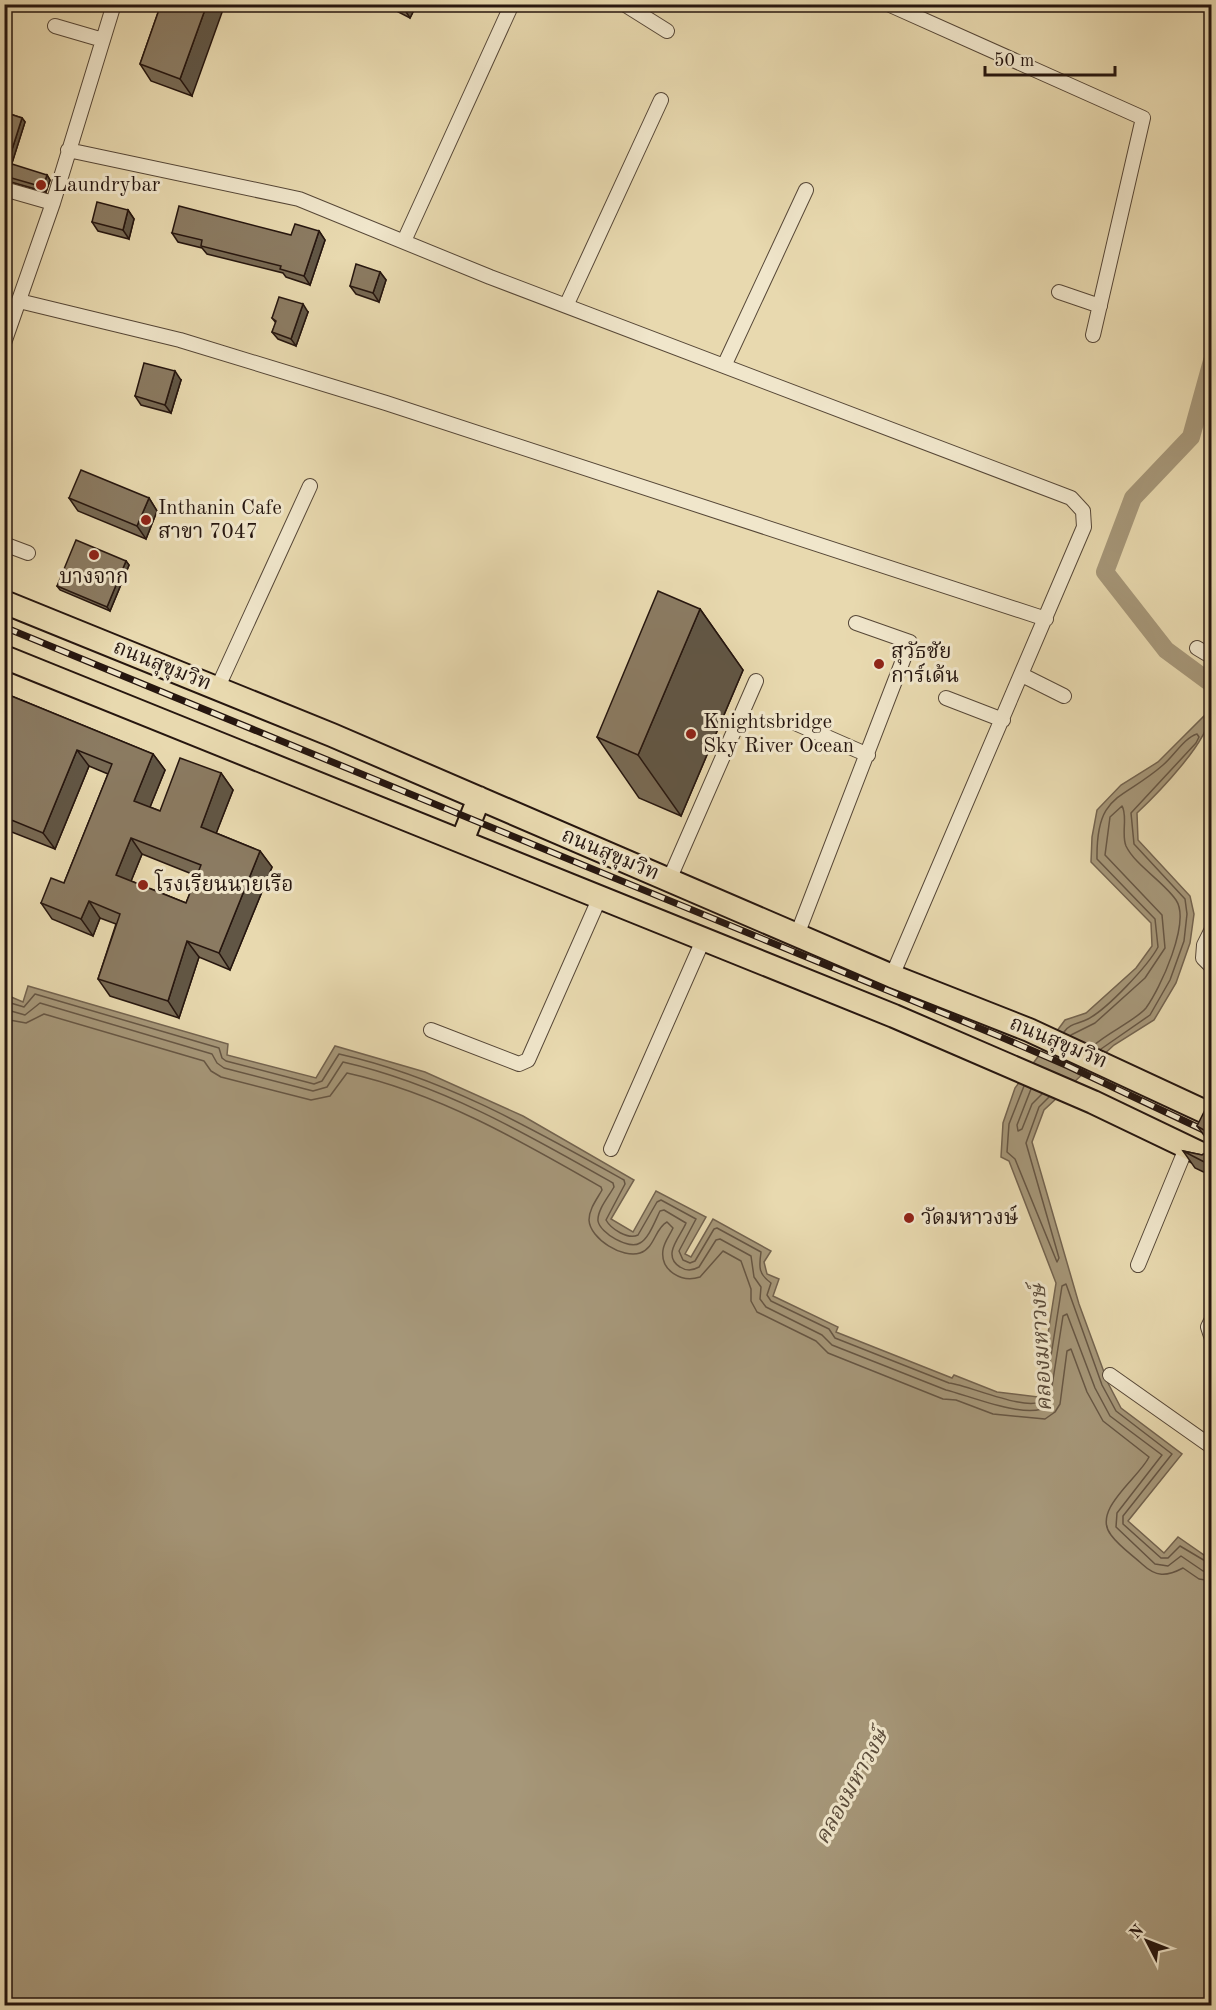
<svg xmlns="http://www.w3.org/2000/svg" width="1216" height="2010" font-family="'Old Standard TT','Noto Serif Thai',serif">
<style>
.water{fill:#a69779;stroke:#73634f;stroke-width:1.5}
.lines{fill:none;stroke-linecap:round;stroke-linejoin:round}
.shore{stroke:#665644;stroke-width:1.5}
.canal{stroke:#a69779;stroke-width:18}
.minor-casing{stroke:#564737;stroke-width:16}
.trunk-casing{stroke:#26160f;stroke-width:26}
.minor{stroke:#f0e6cb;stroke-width:14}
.trunk{stroke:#e8d9af;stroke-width:22}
.rail-casing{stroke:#26160f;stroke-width:7}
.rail{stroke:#f0e6cb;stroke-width:4.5;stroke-dasharray:14;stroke-linecap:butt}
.wall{fill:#786a54;stroke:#26160f;stroke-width:1.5;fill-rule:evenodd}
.shaded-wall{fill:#615645;stroke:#26160f;stroke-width:1.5}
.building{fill:#8b7b62;stroke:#26160f;stroke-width:1.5;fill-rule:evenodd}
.poi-dot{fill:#8f2418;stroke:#f0e6cb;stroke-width:2}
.labels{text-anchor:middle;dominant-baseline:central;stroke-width:6;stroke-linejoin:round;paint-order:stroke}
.poi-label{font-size:21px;fill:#26160f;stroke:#f0e6cb;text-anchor:start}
.street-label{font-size:21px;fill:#26160f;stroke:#f0e6cb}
.water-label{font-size:22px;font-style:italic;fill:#594a39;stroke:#f0e6cb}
</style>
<rect width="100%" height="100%" fill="#e8d9af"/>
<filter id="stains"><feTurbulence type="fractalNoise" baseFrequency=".00333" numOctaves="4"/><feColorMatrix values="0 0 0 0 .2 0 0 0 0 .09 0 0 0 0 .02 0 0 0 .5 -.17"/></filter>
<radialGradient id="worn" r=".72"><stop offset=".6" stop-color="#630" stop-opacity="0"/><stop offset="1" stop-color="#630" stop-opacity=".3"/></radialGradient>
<path class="water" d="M1209,711c7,24 -55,86 -72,102l1,27 52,56 4,18 -4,29 -14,40 -22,37 -40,25 -70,65 -12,32 47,162 29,79 13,25 61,46 -54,67 36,32 14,-16 33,23v445h-1206l-1,-1011 19,8 5,-16 200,58 -1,11 89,23 19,-32 90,26 98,44 111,64 -23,39 22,13 23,-41 50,26 -21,37 6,3 22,-38 58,32 -7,11 3,12 12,5 -6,17 65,31 -2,5 116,46 2,-3 43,17 41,5 18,-114 -47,-122 -8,-4 2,-34 12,-35 50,-68 21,-7 50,-45 16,-22 -1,-23 -60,-61 1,-25 5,-27 24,-25 37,-23z"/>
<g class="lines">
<path class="shore" d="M4,1001l20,6 11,-13 184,54 3,10 4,3 88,23 8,-3 17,-27c103,23 194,75 285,126l1,4 -19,36c5,9 22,20 32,15l19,-33 4,-2 35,19 -17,32 4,9 7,3 5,-2 19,-32 3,-1 44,24c-2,14 -3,22 10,31l-4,12 4,6 58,28 6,9 114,45c20,2 79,30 95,17l18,-114 4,-2 36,101 14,26 56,43 -49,62v8l38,34h7l12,-12 32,19
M4,1009l21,6 15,-12 172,51 5,9 7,5 89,23 14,-4 16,-25c97,22 184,72 270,121l1,4c-5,9 -17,23 -16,34 2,12 31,29 42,22 9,-5 15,-22 20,-32l4,-1 22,13c-5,13 -25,32 -6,44 6,4 12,4 19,0l17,-27 4,-1 31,17 3,21 7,10 -1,12 6,8 56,28 10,10 114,45c22,5 85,32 103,15l14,-89 4,-2 28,74 15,28 52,39 -45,58 -1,14 39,37 13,2 13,-10 22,15 9,1
M4,1019l22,4 18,-9 160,47 7,10 10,6 90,23 19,-4 17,-23c91,20 174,68 254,114l1,3c-5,9 -13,19 -13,30 1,19 34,39 51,33 15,-5 15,-25 27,-31l6,6c-3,7 -9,14 -10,22 -3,21 19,33 37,27l23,-26 18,10 10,28v12l6,11 59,29 12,12 115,46 13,1 37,14 52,5 10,-7 5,-8 7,-53 4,-2 16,43 16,29 46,36c-10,21 -58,53 -38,78 8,11 21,20 31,29 14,13 24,13 41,4l16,11 13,2
M1064,1032c6,-9 15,-8 24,-13 19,-10 60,-53 70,-72l-3,-28 -58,-60c-1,-67 25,-58 66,-94 11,-9 21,-27 34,-31l2,3 -3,6 -65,70 3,31 51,55 2,15 -3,27 -14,39 -20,35 -49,34
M1071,1035l24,-12 50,-45 20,-30 -3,-33 -57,-60 5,-38 12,-11c6,10 -1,28 4,40 9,19 38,36 50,54 15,22 -16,89 -30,108 -10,12 -39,25 -53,38
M1024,1086l-15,38 -2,28 8,7 42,103 2,-4 -33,-115 13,-36 10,-10
M1031,1089l-14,36 1,6 4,-2 10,-25 10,-10"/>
<path class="canal" d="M1212,361l-21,76 -58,61 -28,74 61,78 46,34"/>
<defs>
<path id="minor" d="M624,4l43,27
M888,4l255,114 -50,217
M55,26l48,14
M68,150l231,49 191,78 581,221 12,13 1,16 -192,449
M4,189l49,14
M404,241l108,-237
M1059,292l41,14
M19,301l161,39 206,63 660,216
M566,306l95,-206
M4,343l49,-140 61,-199
M724,366l82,-176
M4,544l24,9
M1197,648l15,9
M1022,675l42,21
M217,689l93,-203
M946,698l57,22
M795,723l73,32
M669,880l87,-199
M1212,929l-8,16 -1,13 9,9
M797,935l113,-293 -54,-19
M431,1030l88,34 9,-4 72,-163
M611,1149l93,-211
M1138,1265l49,-119
M1212,1319l-4,8 4,12
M1110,1375l102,72"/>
<path id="trunk" d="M4,602l328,133 560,241 137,54 183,85
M4,657l890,359 199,86 119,57
M462,841l17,-43"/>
</defs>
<use href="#minor" class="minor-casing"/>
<use href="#trunk" class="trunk-casing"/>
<use href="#minor" class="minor"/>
<use href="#trunk" class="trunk"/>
<defs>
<path id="rail" d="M4,627l997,410 67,29 144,68"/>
</defs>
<use href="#rail" class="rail-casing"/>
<use href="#rail" class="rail"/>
</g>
<path class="wall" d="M161,4l31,92 -41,-15 -11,-17z
M383,4h34l-7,14z
M4,112l18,6 3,4 -13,41 -8,-2z
M47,175l3,5 -4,12 -35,-10 -3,-5z
M128,210l6,9 -5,20 -31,-8 -6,-9z
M319,231l6,9 -15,45 -24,-8 -3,-4 -76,-19 -5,-6 -24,-6 -6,-9 119,2z
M380,272l6,8 -7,22 -23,-8 -6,-8z
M308,312l-12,34 -18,-7 -6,-7 4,-9 -4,-5z
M181,380l-10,33 -30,-8 -6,-9z
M69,498h80l8,13 -11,28 -68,-28z
M126,561l3,4 -19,46 -50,-21 -3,-4z
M700,609l43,61 -62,146 -42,-18 -42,-61z
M4,693l149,61 12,16 -15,37 10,4 61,-38 12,17 -17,43 44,18 12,16 -42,103 -31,-13 -20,61 -69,-22 -12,-17 18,-55 -16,-6 -7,18 -41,-17 -11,-16 23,-20 44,-109 -19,-8 -34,83 -51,-20zM142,854l55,22 -11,27 -55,-22z
M1212,1105v39l-3,-2 -12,-16z
M1212,1149v27l-17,-8 -12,-17 19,4z"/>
<path class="shaded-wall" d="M207,4h18l-33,92 -12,-17z
M401,4h16l-7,14z
M22,118l3,4 -13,41 -3,-4z
M47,175l3,5 -4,12 -3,-5z
M128,210l6,9 -5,20 -6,-9z
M319,231l6,9 -15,45 -6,-9z
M380,272l6,8 -7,22 -6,-9z
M303,304l5,8 -12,34 -5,-7z
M175,371l6,9 -10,33 -6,-8z
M149,498l8,13 -11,28 -9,-13z
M126,561l3,4 -19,46 -3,-4z
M700,609l43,61 -62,146 -43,-61z
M77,750l12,16 -34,83 -12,-16z
M153,754l12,16 -19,47 -12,-16z
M221,773l12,17 -21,54 -11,-17z
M131,838l11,16 -15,37 -11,-16z
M260,851l12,16 -42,103 -11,-17z
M89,901l11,17 -7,18 -12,-17z
M187,941l12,16 -20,61 -11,-17z"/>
<path class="building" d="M161,4h46l-27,75 -40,-15z
M4,112l18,6 -13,41 -5,-2z
M12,164l35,11 -4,12 -35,-10z
M97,202l31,8 -5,20 -31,-8z
M179,206l112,29 4,-11 24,7 -15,45 -24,-7 1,-3 -80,-20 1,-6 -30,-7z
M356,264l24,8 -7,21 -23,-7z
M279,297l24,7 -12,35 -19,-7 4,-11 -4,-3z
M144,363l31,8 -10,34 -30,-9z
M81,470l68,28 -12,28 -68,-28z
M76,540l50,21 -19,46 -50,-21z
M658,591l42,18 -62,146 -41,-18z
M4,693l149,61 -19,47 26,10 20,-53 41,15 -20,54 59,24 -41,102 -32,-12 -19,60 -70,-22 22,-65 -31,-13 -8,18 -40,-16 10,-25 13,5 48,-119 -35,-14 -34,83 -39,-16zM131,838l70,27 -15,38 -70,-28z
M1212,1105v30l-15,-9 8,-16z
M1212,1149v17l-29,-15 19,4z"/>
<g class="poi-dot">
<circle cx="41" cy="185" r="6"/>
<circle cx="146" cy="520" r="6"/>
<circle cx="94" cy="555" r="6"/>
<circle cx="879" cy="664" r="6"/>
<circle cx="691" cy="734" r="6"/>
<circle cx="143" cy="885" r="6"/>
<circle cx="909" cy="1218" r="6"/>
</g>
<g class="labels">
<g class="poi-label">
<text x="53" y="185">Laundrybar</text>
<text x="158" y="508">Inthanin Cafe<tspan x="158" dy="24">สาขา 7047</tspan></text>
<text x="94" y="577" text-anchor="middle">บางจาก</text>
<text x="891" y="652">สุวัธชัย<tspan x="891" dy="24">การ์เด้น</tspan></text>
<text x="703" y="722">Knightsbridge<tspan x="703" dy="24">Sky River Ocean</tspan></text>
<text x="155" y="885">โรงเรียนนายเรือ</text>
<text x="921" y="1218">วัดมหาวงษ์</text>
</g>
<g class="street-label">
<text transform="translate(162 666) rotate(22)">ถนนสุขุมวิท</text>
<text transform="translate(610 855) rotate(23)">ถนนสุขุมวิท</text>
<text transform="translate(1058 1043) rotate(23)">ถนนสุขุมวิท</text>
</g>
<g class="water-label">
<text transform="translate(1042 1348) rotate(-93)">คลองมหาวงษ์</text>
<text transform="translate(852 1787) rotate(-61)">คลองมหาวงษ์</text>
</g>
</g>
<rect width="1216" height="2010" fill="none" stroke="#e8d9af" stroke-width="24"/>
<rect x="6" y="6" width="1204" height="1998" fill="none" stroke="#26160f" stroke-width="3"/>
<rect x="12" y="12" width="1192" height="1986" fill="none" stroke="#26160f" stroke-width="1.5"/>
<g transform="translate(1147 1941) rotate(312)" stroke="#f0e6cb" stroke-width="4.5" paint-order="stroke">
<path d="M0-4.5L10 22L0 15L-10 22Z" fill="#26160f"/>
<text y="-9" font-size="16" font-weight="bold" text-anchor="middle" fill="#26160f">N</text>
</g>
<path d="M985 66v9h130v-9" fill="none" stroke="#26160f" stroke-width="3"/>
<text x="994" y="66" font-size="18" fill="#26160f" stroke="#f0e6cb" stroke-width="4.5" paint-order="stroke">50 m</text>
<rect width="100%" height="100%" filter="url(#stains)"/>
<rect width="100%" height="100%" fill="url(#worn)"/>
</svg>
